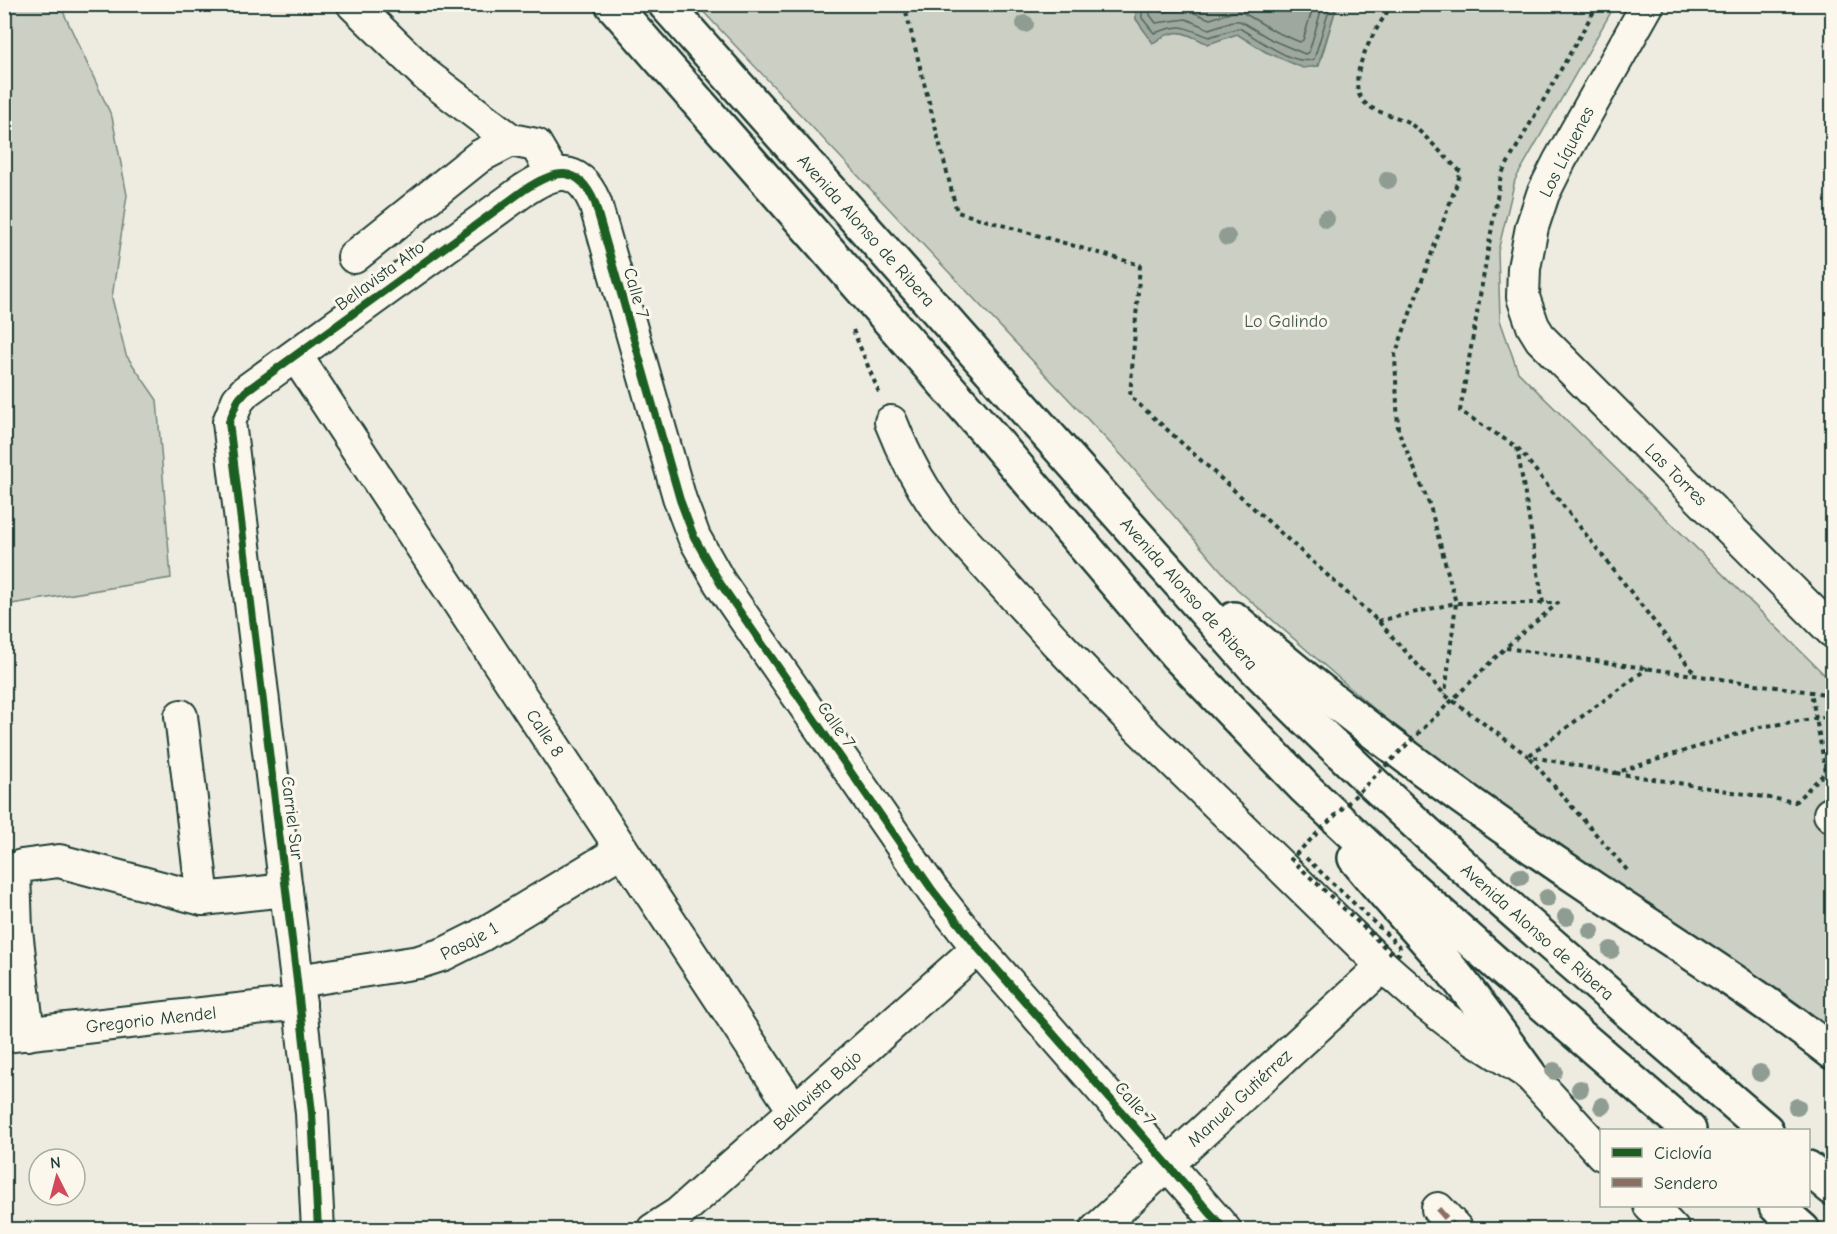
<svg xmlns="http://www.w3.org/2000/svg" width="1837" height="1234" font-family="'Comic Neue',sans-serif">
<style>
.green{fill:#cbcfc4;stroke:#75867c;stroke-width:1.5}
.water{fill:#9fa89f;stroke:#6c7d74;stroke-width:1.5}
.lines{fill:none;stroke-linecap:round;stroke-linejoin:round}
.shore{stroke:#52685f;stroke-width:1.5}
.minor-casing{stroke:#1f3d34;stroke-width:36}
.highway-casing{stroke:#1f3d34;stroke-width:38}
.path{stroke:#1f3d34;stroke-width:4;stroke-dasharray:4.5 4.5;stroke-linecap:butt}
.minor{stroke:#fbf7ec;stroke-width:32}
.highway{stroke:#fbf7ec;stroke-width:33}
.path-bridge{stroke:#1f3d34;stroke-width:4;stroke-dasharray:4.5 4.5;stroke-linecap:butt}
.quiet{stroke:#8d6e63;stroke-width:6;stroke-dasharray:12 6;stroke-linecap:butt}
.cycleway-casing{stroke:#fbf7ec;stroke-width:11}
.cycleway{stroke:#1b5e20;stroke-width:8}
.tree{fill:#8f9c92}
.labels{text-anchor:middle;dominant-baseline:central;stroke-width:6;stroke-linejoin:round;paint-order:stroke}
.street-label{font-size:18px;fill:#1f3d34;stroke:#fbf7ec}
.park-label{font-size:18px;fill:#415a51;stroke:#fbf7ec}
</style>
<rect width="100%" height="100%" fill="#eeece1"/>
<filter id="ink" filterUnits="userSpaceOnUse"><feTurbulence type="fractalNoise" baseFrequency=".0167" numOctaves="2"/><feDisplacementMap in="SourceGraphic" scale="12" xChannelSelector="R" yChannelSelector="G"/><feConvolveMatrix kernelMatrix="1 2 1 2 8 2 1 2 1" color-interpolation-filters="sRGB"/></filter>
<g filter="url(#ink)">
<path class="green" d="M5,4l55,1 52,112 15,78 -15,103 14,57 31,45 14,178 -166,27z
M697,5h439v14l17,24c23,-17 31,-11 55,1l29,-10 29,18 53,14 18,-61h278l-100,175 -17,71 2,69 18,52 314,310v353l-64,-52 -38,-13 -277,-192 -216,-189 -112,-130z"/>
<path class="water" d="M1136,5v-1l201,1 -19,61 -15,2 -37,-16 -29,-18 -29,10c-24,-12 -32,-18 -55,-1l-17,-24z"/>
<g class="lines">
<path class="shore" d="M1142,4v14l12,15c30,-10 27,-7 55,4l30,-9c17,9 56,40 75,31l17,-55
M1150,4v11l6,8 30,-4 23,10 24,-8h7l32,19 33,14 4,-2 14,-48
M1159,4l2,8 26,-2 23,9 23,-7h9l34,20 24,10 3,-2 11,-36"/>
<defs>
<g id="minor">
<path d="M353,4l74,72 84,64"/>
<path id="s1" d="M1648,4l-88,156 -17,34 -11,33 -8,41 -1,29 10,29 8,13 291,292"/>
<path d="M354,257l126,-101 31,-16 25,5 17,29"/>
<path id="s2" d="M296,356l498,754"/>
<path d="M891,422c14,36 31,68 55,99l110,121 74,77 253,247 43,38 30,23 73,47 73,80"/>
<path d="M181,716l22,183"/>
<path d="M1830,814l2,2"/>
<path d="M16,930l-2,-58 7,-6 38,-5 144,38 83,-9"/>
<path d="M4,931l12,-1 12,104"/>
<path id="s3" d="M297,981l122,-19 25,-8 36,-18 142,-86"/>
<path id="s4" d="M4,1036l296,-33"/>
<path d="M1650,1206l23,24"/>
<path d="M1438,1209l19,21"/>
<path d="M318,1230l-6,-117 -15,-132 -68,-559 9,-22 8,-9 278,-201c30,-20 54,-27 71,13l85,297 14,37 26,46 213,308 45,57 247,282"/>
<path id="s5" d="M653,1230l25,-16 300,-266"/>
<path id="s6" d="M1096,1230l287,-264"/>
</g>
<g id="highway">
<path d="M612,4l383,437 181,213 129,134 103,97 91,81 190,164"/>
<path id="s7" d="M665,4l590,664c161,164 337,312 511,462"/>
<path d="M1234,619c115,99 237,188 363,272 79,52 160,103 235,161"/>
<path d="M1355,858c27,34 57,65 85,98 32,38 60,78 89,118"/>
<path d="M1808,1168l24,20"/>
<path d="M1776,1206l27,24"/>
</g>
</defs>
<use href="#minor" class="minor-casing"/>
<use href="#highway" class="highway-casing"/>
<path class="path" d="M904,4l53,208 183,53 -10,131 248,225 67,74 83,61 87,17 145,-46 72,-11
M1393,4c-15,20 -52,78 -28,99 13,12 33,12 46,21 17,14 33,32 50,48l-66,183 3,75 32,76 26,97h102l-53,45
M853,330l27,65
M1518,448l178,227
M1543,603l-26,-156 -57,-36 41,-236 97,-171
M1378,621l78,-18 -11,91
M1506,648l326,47
M1616,773l179,29 31,-30 -15,-80
M1627,870l-99,-114 120,-88"/>
<use href="#minor" class="minor"/>
<use href="#highway" class="highway"/>
<path class="path-bridge" d="M1306,858l92,87 2,3 -1,6h-7l-101,-95 214,-211"/>
<path class="quiet" d="M1438,1209l19,21"/>
<defs>
<path id="cycleway" d="M318,1230l-6,-117 -15,-132 -68,-559 9,-22 8,-9 278,-201c30,-20 54,-27 71,13l85,297 14,37 26,46 213,308 45,57 247,282"/>
</defs>
<use href="#cycleway" class="cycleway-casing"/>
<use href="#cycleway" class="cycleway"/>
</g>
<g class="tree">
<circle cx="1025" cy="24" r="9"/>
<circle cx="1388" cy="180" r="9"/>
<circle cx="1326" cy="219" r="9"/>
<circle cx="1227" cy="237" r="9"/>
<circle cx="1520" cy="877" r="9"/>
<circle cx="1547" cy="898" r="9"/>
<circle cx="1566" cy="917" r="9"/>
<circle cx="1591" cy="931" r="9"/>
<circle cx="1611" cy="950" r="9"/>
<circle cx="1554" cy="1071" r="9"/>
<circle cx="1760" cy="1073" r="9"/>
<circle cx="1580" cy="1089" r="9"/>
<circle cx="1602" cy="1106" r="9"/>
<circle cx="1797" cy="1107" r="9"/>
</g>
</g>
<g class="labels">
<g class="street-label">
<text transform="translate(1567 152) rotate(-63)">Los Líquenes</text>
<text stroke="none"><textPath href="#s7" startOffset="303">Avenida Alonso de Ribera</textPath></text>
<text transform="translate(380 276) rotate(-36)">Bellavista Alto</text>
<text transform="translate(636 293) rotate(74)">Calle 7</text>
<text stroke="none"><textPath href="#s1" startOffset="560">Las Torres</textPath></text>
<text stroke="none"><textPath href="#s7" startOffset="789">Avenida Alonso de Ribera</textPath></text>
<text transform="translate(836 725) rotate(55)">Calle 7</text>
<text stroke="none"><textPath href="#s2" startOffset="452">Calle 8</textPath></text>
<text transform="translate(292 818) rotate(83)">Carriel Sur</text>
<text stroke="none"><textPath href="#s7" startOffset="1275">Avenida Alonso de Ribera</textPath></text>
<text stroke="none"><textPath href="#s3" startOffset="178">Pasaje 1</textPath></text>
<text stroke="none"><textPath href="#s4" startOffset="148">Gregorio Mendel</textPath></text>
<text stroke="none"><textPath href="#s5" startOffset="216">Bellavista Bajo</textPath></text>
<text stroke="none"><textPath href="#s6" startOffset="195">Manuel Gutiérrez</textPath></text>
<text transform="translate(1135 1104) rotate(49)">Calle 7</text>
</g>
<g class="park-label">
<text x="1286" y="321">Lo Galindo</text>
</g>
</g>
<rect width="1837" height="1234" fill="none" stroke="#fbf7ec" stroke-width="24"/>
<rect x="12" y="12" width="1813" height="1210" fill="none" stroke="#1f3d34" stroke-width="2" filter="url(#ink)"/>
<rect x="1600" y="1129" width="210" height="78" fill="#fbf7ec" stroke="#a3ada2" stroke-width="1.5"/>
<rect x="1612" y="1148" width="30" height="9" fill="#1b5e20" stroke="#a3ada2" stroke-width="1.5"/>
<text x="1654" y="1159" font-size="18" fill="#1f3d34">Ciclovía</text>
<rect x="1612" y="1178" width="30" height="9" fill="#8d6e63" stroke="#a3ada2" stroke-width="1.5"/>
<text x="1654" y="1189" font-size="18" fill="#1f3d34">Sendero</text>
<g transform="translate(57 1177) rotate(354)"><circle r="28" fill="#fbf7ec" stroke="#a3ada2" stroke-width="1.5"/>
<path d="M0-4.5L10 22L0 15L-10 22Z" fill="#d1495b"/>
<text y="-9" font-size="16" font-weight="bold" text-anchor="middle" fill="#1f3d34">N</text>
</g>
</svg>
